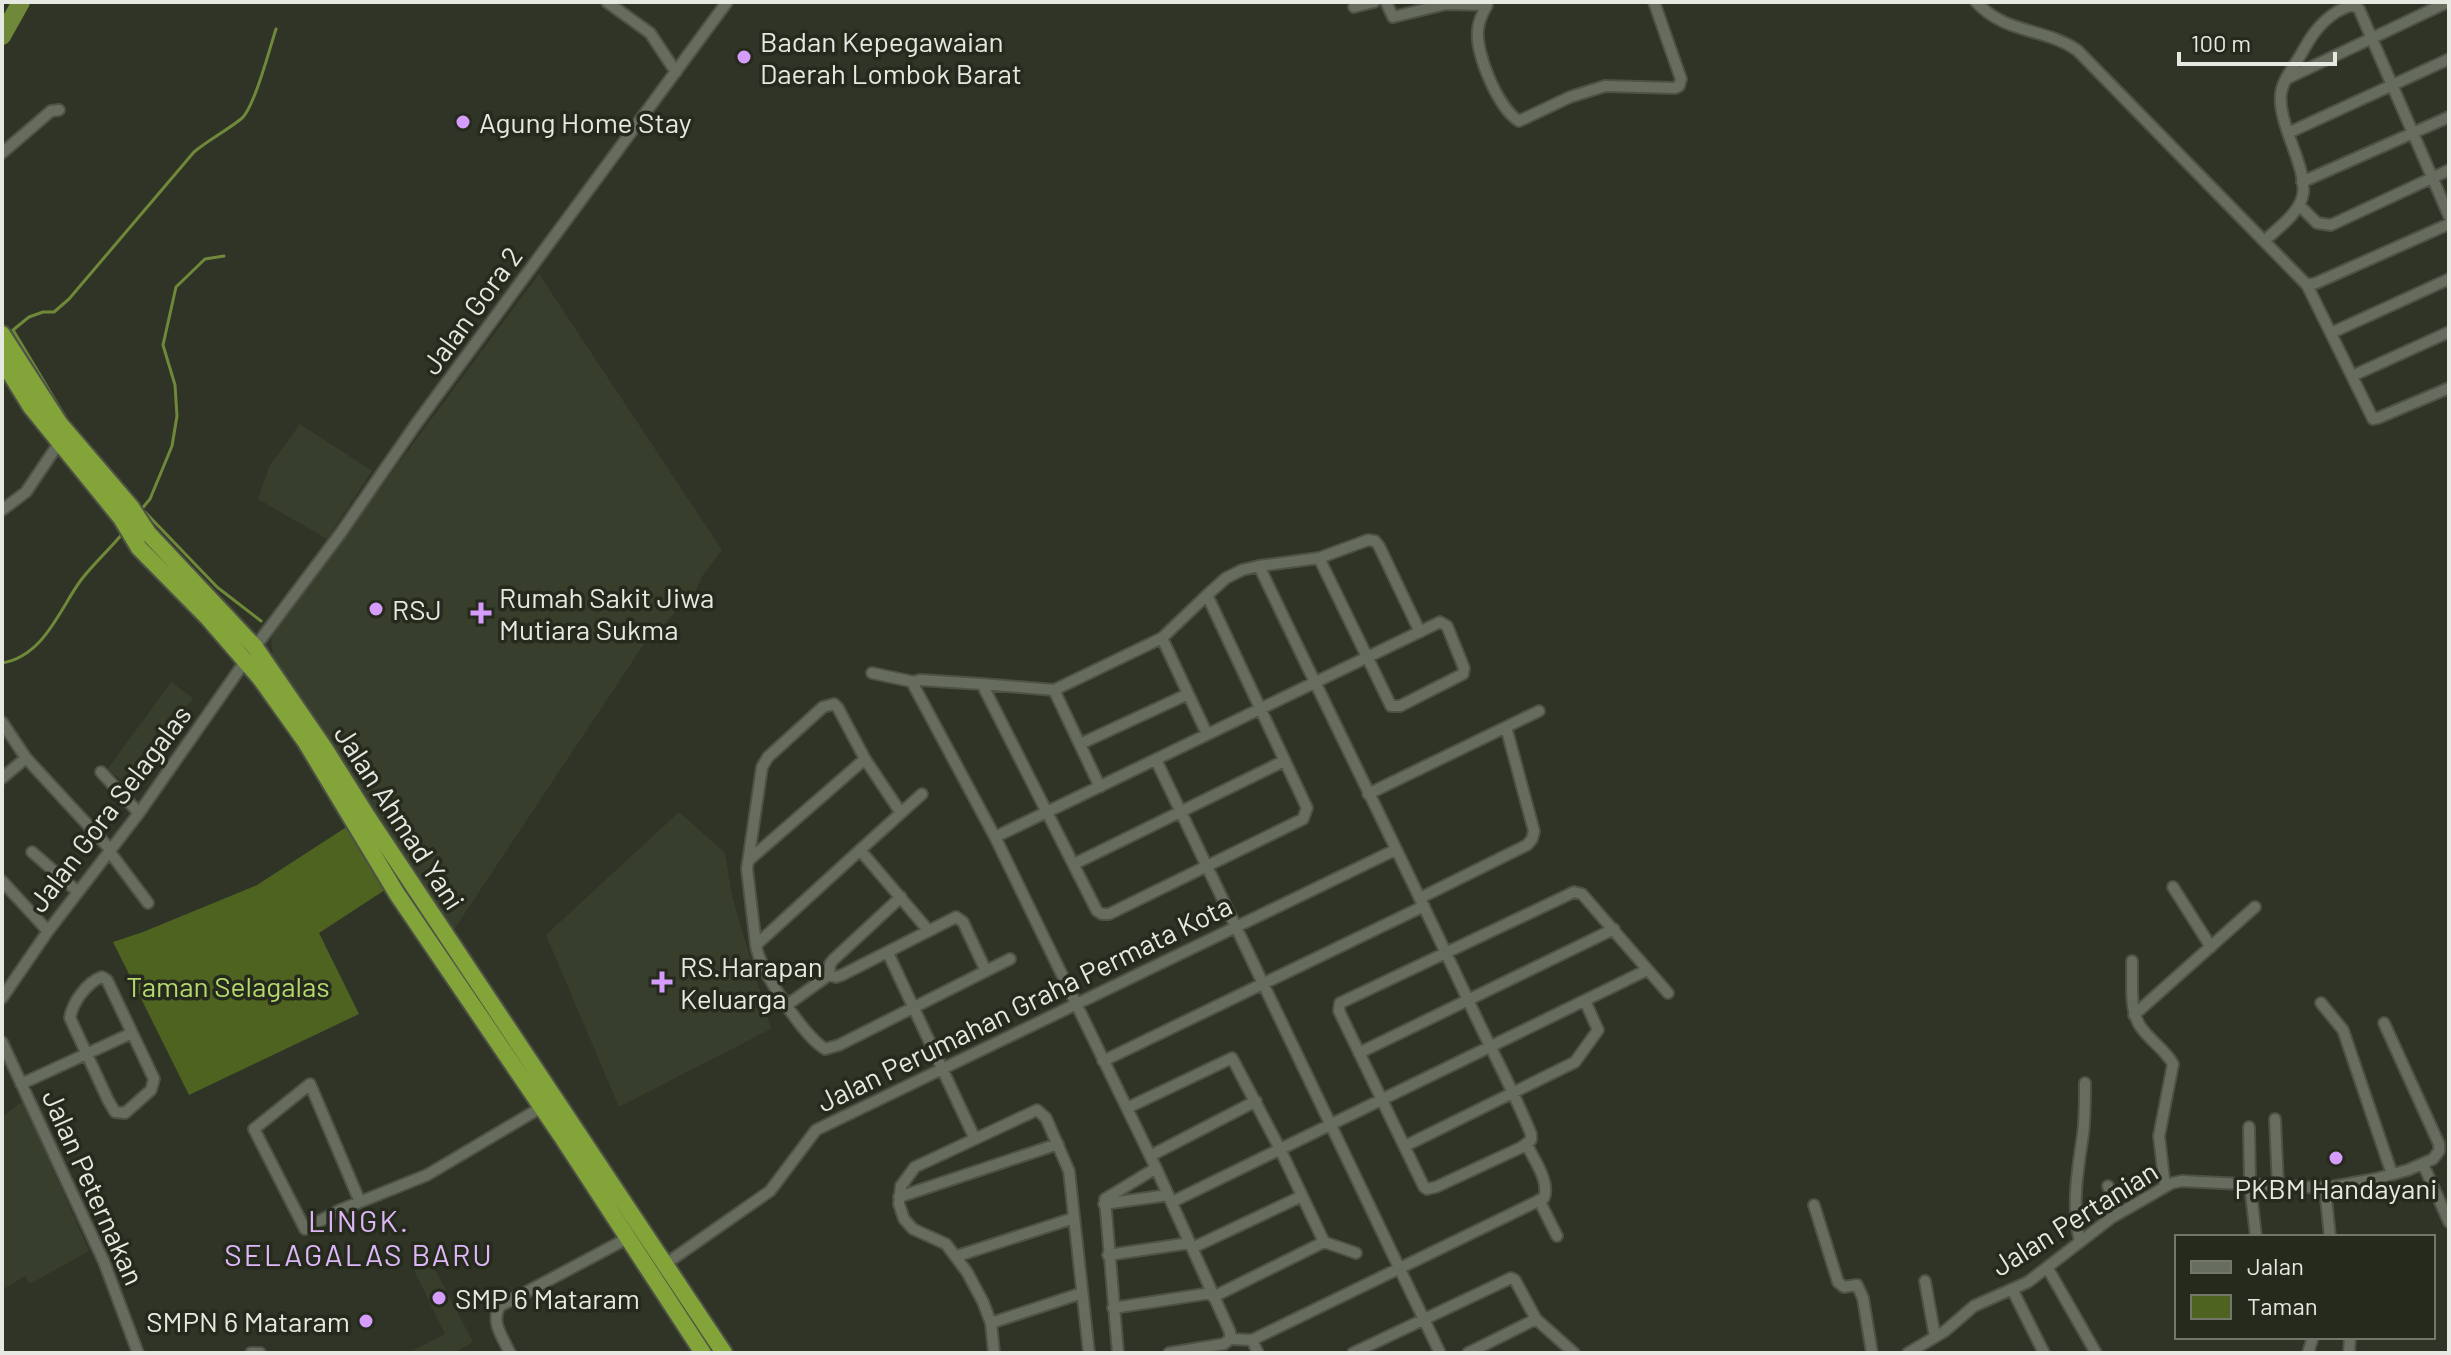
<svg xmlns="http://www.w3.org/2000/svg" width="2451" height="1355" font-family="Barlow,sans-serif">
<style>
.built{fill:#383e2c}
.green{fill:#4e6320}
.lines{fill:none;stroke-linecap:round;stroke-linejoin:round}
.stream{stroke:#6f8839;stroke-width:3}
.river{stroke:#6f8839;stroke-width:18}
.minor-casing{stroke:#4d5146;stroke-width:14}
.highway-casing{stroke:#4d5146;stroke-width:20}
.minor{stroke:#676d5e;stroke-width:10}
.highway{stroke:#83a438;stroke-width:16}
.poi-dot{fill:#d59cfb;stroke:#252a1d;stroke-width:3}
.labels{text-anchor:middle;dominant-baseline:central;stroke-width:7;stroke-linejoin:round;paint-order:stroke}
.poi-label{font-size:28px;fill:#e6e9e1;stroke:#252a1d;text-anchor:start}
.street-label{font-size:28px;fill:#e6e9e1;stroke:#252a1d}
.park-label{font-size:28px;fill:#b5d96d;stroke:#252a1d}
.neighbourhood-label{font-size:30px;letter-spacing:2px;fill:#deb7f9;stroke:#252a1d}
</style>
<rect width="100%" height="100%" fill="#2f3427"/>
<path class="built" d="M539,274l183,276 -19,25 -8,17 -53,55 -189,284 -179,-260 -3,-36z
M300,424l72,47 -45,68 -69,-40 11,-32z
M171,682l22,16 -8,11 -7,-4 -49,67 13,9 -10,14 -13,-10 3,-5 -15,-10z
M679,812l46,41 7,43 39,133 -152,78 -73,-172z
M23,1101l66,150 -59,33 -5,-8 -23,14v-173z
M427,1254l46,88 -19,11h-46l37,-19 -35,-72z"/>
<path class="green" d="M348,826l40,62 -69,45 40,81 -170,81 -76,-153 30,-10 114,-47z"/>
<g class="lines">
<path class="stream" d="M67,420l-54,-90 16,-13 14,-5h11l15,-13 125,-147c16,-13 32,-21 47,-33 13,-10 29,-72 35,-90
M93,450l34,40
M140,511l10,-12 22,-53 5,-30 -2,-31 -12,-40 13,-58 29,-28 19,-3
M145,512l72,75 44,34
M2,663c42,-7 57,-53 79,-83 13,-17 29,-31 42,-47"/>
<path class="river" d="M2,36l19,-34"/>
<defs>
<path id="minor" d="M607,2l43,31 26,39
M1386,2l7,15 53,-13 41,1c-4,7 -8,15 -9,24 -3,24 20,79 41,92l51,-24 35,-11 70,2 4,-2 2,-7 -27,-77
M1976,2c31,33 67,25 101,48l230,235 9,-2 133,-59
M1354,7l20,-5
M2288,78l160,-76
M2288,133l161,-74
M2,153l49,-42 8,-1
M2302,182l147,-65
M2299,205l18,18 14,2 118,-55
M2264,241c13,-12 36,-28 39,-47 4,-29 -26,-70 -22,-101 2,-15 16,-30 23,-44 11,-20 25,-37 48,-44l7,4 90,207
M2307,285l66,134 5,-1 71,-30
M2331,333l118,-54
M2352,376l97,-44
M2,510l24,-18 33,-49
M1259,566c69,145 142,290 210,436 20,44 44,87 62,132v6l-9,7 -86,40 -9,2 -3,-2 -85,-176 1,-8 234,-111 8,2 86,99
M1207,595l19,-17 16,-8 17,-4 60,-8 49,-18 7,1 4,5 41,86
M872,673l42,9
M982,684l-62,-4 -6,2v4l81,151 161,331 74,164v7
M1054,690l108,-52
M2,722l24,36 84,91
M1506,727l33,-16
M1080,744l108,-50
M1156,760c93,198 190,395 284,593
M101,772l38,41
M2,778l24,-20
M1100,787l-46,-97 -72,-6 115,227 5,3h7l194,-95 4,-11 -100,-213 -45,43 45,96
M1368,794l138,-67 28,104 -2,8 -5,6 -107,53
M995,837c149,-72 297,-144 445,-215l7,4 17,42 -1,6 -63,32h-9l-72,-148
M860,850l62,-56
M109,851l39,52
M32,852l45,39
M749,860l116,-101
M1074,864l210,-103
M2,881l46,50
M2173,887l38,60
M756,945l-9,-76 15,-102 6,-10 55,-50 11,-3 4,4 27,51 36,54
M888,953l87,186
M2132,961c1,21 -4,52 11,69 9,12 23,21 30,34l-14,72 6,51
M986,971l24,-12
M829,975l1,-11 3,-4 68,-63
M102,977l5,3 47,99 -3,11 -26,23 -10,-1 -7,-12 -38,-82c2,-15 17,-36 32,-41z
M2,998l46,-67 91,-118 116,-166 85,-113 76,-110 311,-422
M2321,1003l22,27 49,144
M787,1005l42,-30 7,2 6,-2 114,-58 7,5 23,49 -147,74 -14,4c-21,-13 -66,-79 -69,-104l104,-95 68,80
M2134,1015l121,-108
M2,1042l102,220 34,91
M1359,1053l255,-124
M1103,1061l321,-155
M21,1084l111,-51
M1127,1108l105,-50 48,91 44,93 32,11
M2275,1119l3,67
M2249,1127l1,57 6,53
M1405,1146l170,-84 23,-32 -13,-29
M1150,1156l106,-55
M2423,1164l26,58
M2108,1186l10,27
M2325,1188l5,49
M899,1197l159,-53
M1539,1200l18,36
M360,1202l-50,-118 -56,45 51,100 35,-19 87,-35 115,-68
M1172,1202l475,-232
M1104,1204l64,-9
M1814,1205l24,77 6,5 13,-2 6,13 9,55
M2080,1242c-9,-35 -2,-74 3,-108 2,-17 2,-34 2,-51
M1192,1248l110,-52
M1108,1255l82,-12
M957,1256l117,-38
M664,1265l106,-74 46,-61 579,-280
M2047,1267l49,86
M1925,1281l10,56
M2012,1289l32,64
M1213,1297l111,-55
M1113,1308l98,-15
M991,1323l91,-30
M1252,1340l6,13
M251,1353h9
M510,1353c-7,-15 -20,-32 -10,-47l128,-68
M994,1353l-3,-30 -8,-21 -16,-30 -21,-28 -33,-15 -9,-10 -5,-15 2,-18 14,-19 122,-57 9,8 23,53 20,182
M1118,1353l-13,-154 51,-31
M1169,1353l55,-9 6,-5 22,1 292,-142c6,-17 -10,-38 -17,-53
M1353,1353l158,-75 4,2 21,39
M1468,1353l68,-34 38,34
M1908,1353l37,-22 29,-25 54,-24 83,-64 61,-35 10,-2 143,7 50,-9 33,-9 25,-11 6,-8v-7l-55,-121
M2308,1353l5,-16
M2349,1353l1,-16"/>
<path id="highway" d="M2,334l58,90 71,83 17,26 107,114 70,102 42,67 357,537
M2,360l29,47 90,111 18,30 69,70 52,60 45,63 92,153 165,243 141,216"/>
</defs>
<use href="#minor" class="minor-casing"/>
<use href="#highway" class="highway-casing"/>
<use href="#minor" class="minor"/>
<use href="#highway" class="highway"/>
</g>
<g class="poi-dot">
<circle cx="744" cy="57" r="8"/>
<circle cx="463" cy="122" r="8"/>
<circle cx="376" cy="609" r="8"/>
<path d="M477 601h8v8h8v8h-8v8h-8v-8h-8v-8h8z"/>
<path d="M658 970h8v8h8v8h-8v8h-8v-8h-8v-8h8z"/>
<circle cx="2336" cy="1158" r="8"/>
<circle cx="439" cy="1298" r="8"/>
<circle cx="366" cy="1321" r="8"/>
</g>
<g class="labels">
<g class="poi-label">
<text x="760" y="41">Badan Kepegawaian<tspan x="760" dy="32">Daerah Lombok Barat</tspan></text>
<text x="479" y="122">Agung Home Stay</text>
<text x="499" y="597">Rumah Sakit Jiwa<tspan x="499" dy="32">Mutiara Sukma</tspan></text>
<text x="392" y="609">RSJ</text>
<text x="680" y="966">RS.Harapan<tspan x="680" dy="32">Keluarga</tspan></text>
<text x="2336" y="1188" text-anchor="middle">PKBM Handayani</text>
<text x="455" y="1298">SMP 6 Mataram</text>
<text x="350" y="1321" text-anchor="end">SMPN 6 Mataram</text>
</g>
<g class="street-label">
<text transform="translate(471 310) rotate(-54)">Jalan Gora 2</text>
<text transform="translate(109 808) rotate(-53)">Jalan Gora Selagalas</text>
<text transform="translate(400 817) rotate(57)">Jalan Ahmad Yani</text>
<text transform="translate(1024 1003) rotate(-26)">Jalan Perumahan Graha Permata Kota</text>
<text transform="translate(94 1187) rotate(66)">Jalan Peternakan</text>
<text transform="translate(2074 1218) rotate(-32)">Jalan Pertanian</text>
</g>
<g class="park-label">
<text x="228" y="986">Taman Selagalas</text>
</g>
<g class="neighbourhood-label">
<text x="359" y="1220">LINGK.<tspan x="359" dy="34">SELAGALAS BARU</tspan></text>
</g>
</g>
<rect width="2451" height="1355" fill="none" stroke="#e6e9e1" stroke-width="8"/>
<rect x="2175" y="1235" width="260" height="104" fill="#252a1d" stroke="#72766b" stroke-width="2"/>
<rect x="2191" y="1261" width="40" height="12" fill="#676d5e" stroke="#72766b" stroke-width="2"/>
<text x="2247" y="1275" font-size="24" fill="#e6e9e1">Jalan</text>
<rect x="2191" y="1295" width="40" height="24" fill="#4e6320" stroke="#72766b" stroke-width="2"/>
<text x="2247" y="1315" font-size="24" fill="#e6e9e1">Taman</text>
<path d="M2179 52v12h156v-12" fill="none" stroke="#e6e9e1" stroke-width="4"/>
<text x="2191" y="52" font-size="24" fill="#e6e9e1" stroke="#252a1d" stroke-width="6" paint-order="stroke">100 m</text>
</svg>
